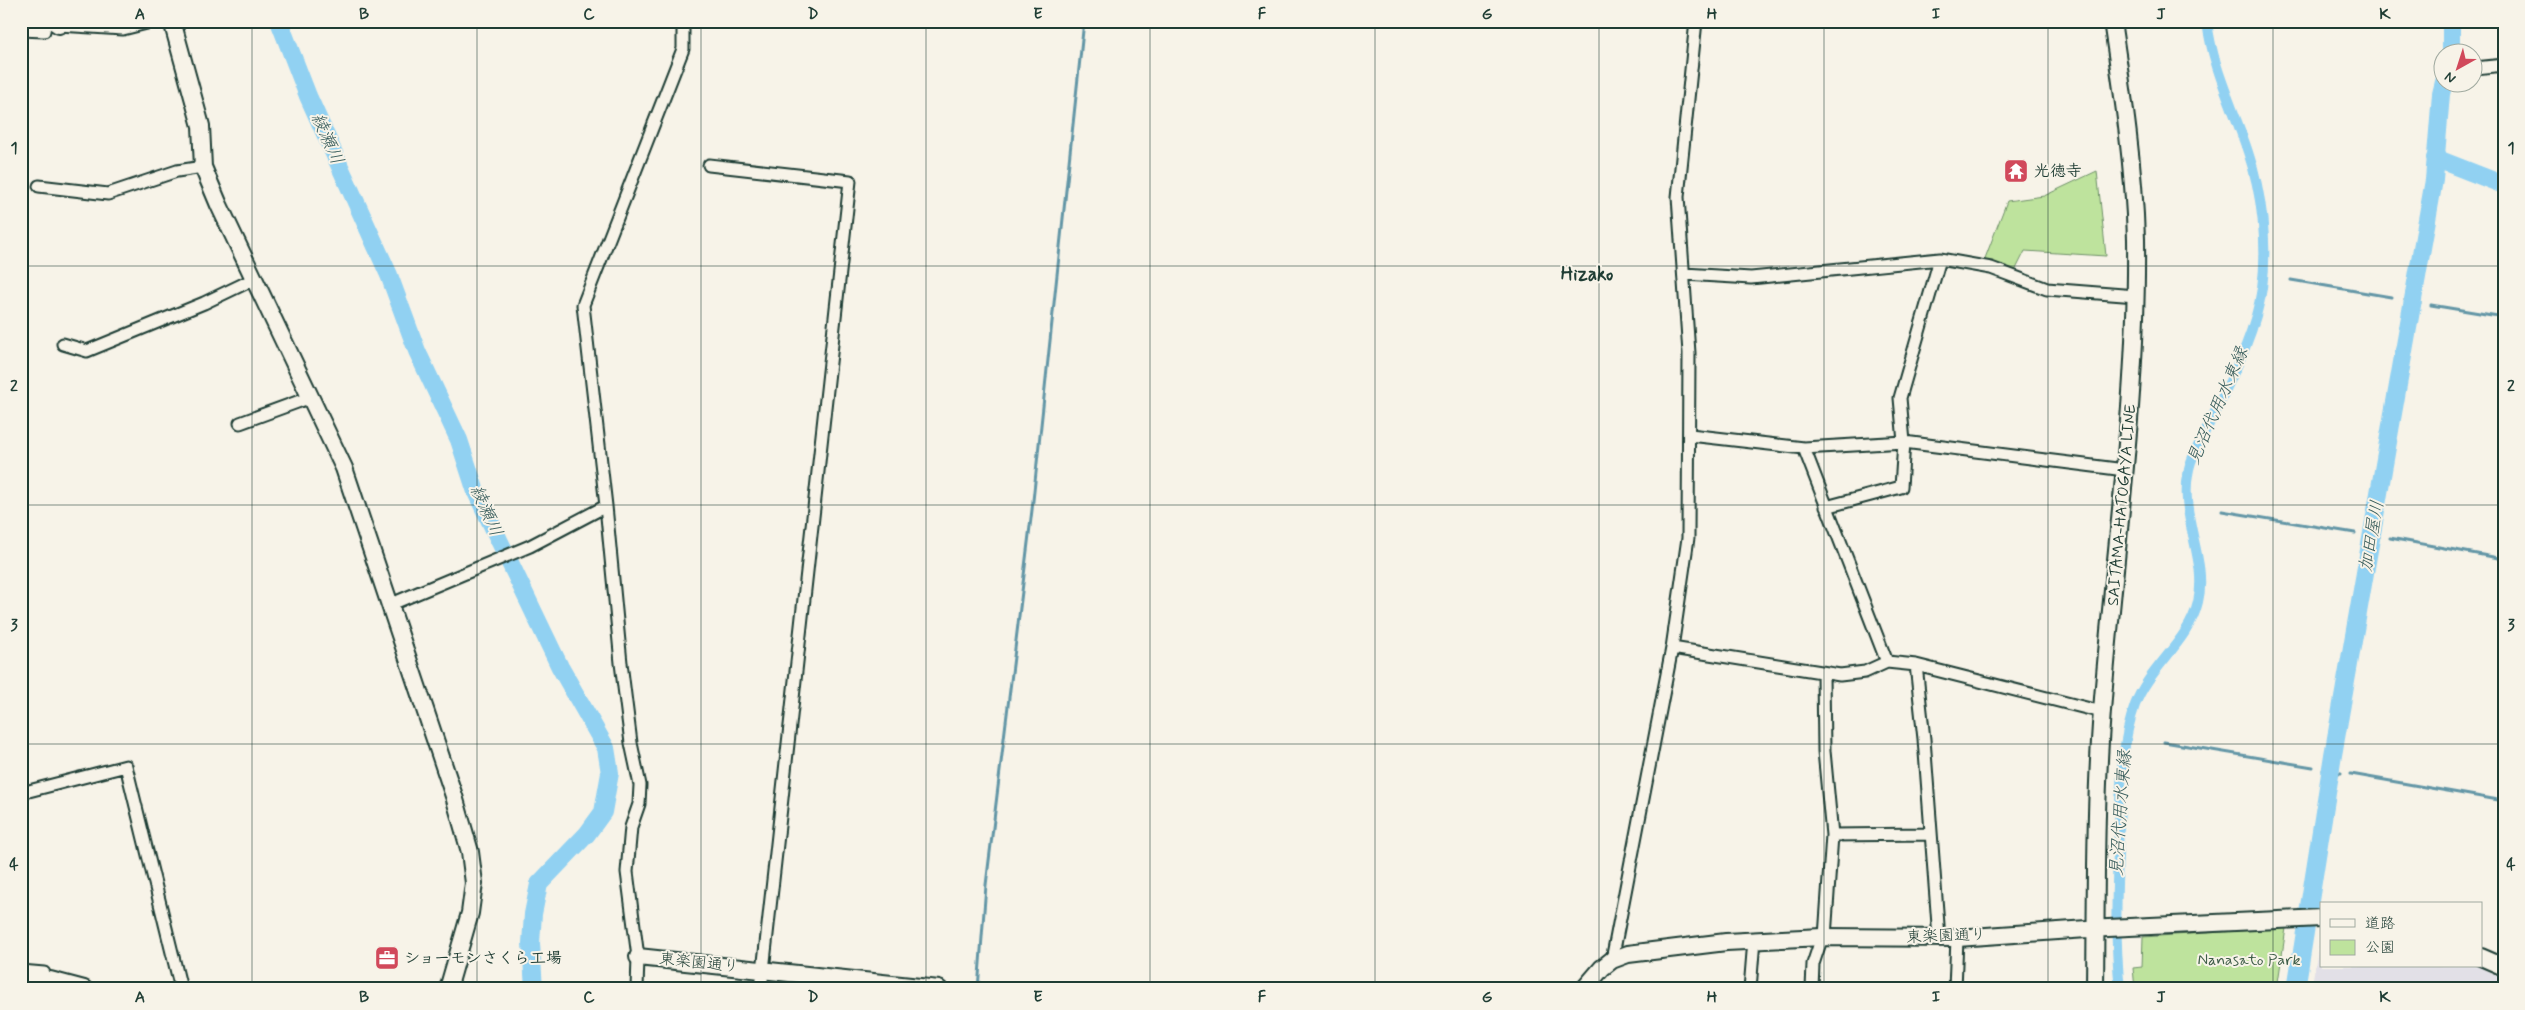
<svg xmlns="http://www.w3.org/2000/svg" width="2525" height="1010" font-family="Mynerve,'Klee One',sans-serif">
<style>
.built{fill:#e2e0e7}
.green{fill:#bee39d;stroke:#6e9068}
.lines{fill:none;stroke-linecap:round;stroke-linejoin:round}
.stream{stroke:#6396a6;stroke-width:3}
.canal{stroke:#91d1f2;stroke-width:10}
.river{stroke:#91d1f2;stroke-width:18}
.street-casing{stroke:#1f3d34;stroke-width:15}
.secondary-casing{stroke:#1f3d34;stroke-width:20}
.street{stroke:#f7f3e8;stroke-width:11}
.secondary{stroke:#f7f3e8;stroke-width:16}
.grid{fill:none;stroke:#1f3d34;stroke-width:1;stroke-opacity:0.55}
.labels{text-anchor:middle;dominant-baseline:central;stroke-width:4;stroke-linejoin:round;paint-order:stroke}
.poi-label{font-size:16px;font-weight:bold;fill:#1f3d34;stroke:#f7f3e8;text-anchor:start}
.street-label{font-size:16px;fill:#1f3d34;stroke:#f7f3e8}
.park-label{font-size:16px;fill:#3f5e49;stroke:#f7f3e8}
.water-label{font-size:18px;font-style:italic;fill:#365b5a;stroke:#f7f3e8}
.quarter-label{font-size:19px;font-weight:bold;fill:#1f3d34;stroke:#f7f3e8}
.neatline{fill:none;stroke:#1f3d34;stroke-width:2}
.grid-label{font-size:16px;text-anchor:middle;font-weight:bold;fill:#1f3d34}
</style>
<rect width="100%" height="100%" fill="#f7f3e8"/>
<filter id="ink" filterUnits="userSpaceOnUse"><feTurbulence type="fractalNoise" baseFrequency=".02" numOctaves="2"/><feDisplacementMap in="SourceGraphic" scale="10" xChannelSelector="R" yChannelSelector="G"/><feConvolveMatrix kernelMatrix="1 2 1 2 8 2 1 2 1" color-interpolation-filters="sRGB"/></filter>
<g filter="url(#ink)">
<path class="built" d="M2321,934v32h156l27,13v10h-193z"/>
<path class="green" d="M2097,171l9,85 -81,-5 -11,22 -30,-12 23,-60 37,-5z
M2286,928l-9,61h-142l-2,-21 9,-1 1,-30z"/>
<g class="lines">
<path class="stream" d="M2291,280l100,17
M2405,300l15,3
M2431,305l73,12
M2222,511l133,22
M2365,535l14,2
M2390,538l114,21
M2164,742l149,25
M2323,770l18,3
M2351,774l153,27
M978,989l8,-104 46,-375 52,-489
M1601,989l1,-10"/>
<path class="canal" d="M2120,989c-6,-55 -3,-108 -1,-163 2,-40 2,-82 16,-121 14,-38 54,-63 63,-103 11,-45 -23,-90 -7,-140 5,-14 13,-28 20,-42 20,-42 44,-84 51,-132 6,-43 0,-95 -14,-136 -14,-43 -36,-85 -41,-131"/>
<path class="river" d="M279,21l29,75 81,179 28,76 42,89 17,52 84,175 46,81 4,25 -7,39 -16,22 -48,50 -6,30 -2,29 3,46
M2451,21v31
M2435,158l69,27
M2296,989l37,-234 101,-575 7,-86 3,-12"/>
<defs>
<path id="street" d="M59,25l64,4 32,-8
M21,30l23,1 2,-10
M2475,68l29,-3
M709,165l141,16 -89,808
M39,186l69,8 69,-23 26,-4
M1684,274l67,4 189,-19 51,9 56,21 89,7
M63,344l24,7 117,-48 50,-24
M240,423l71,-26
M1690,435l114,13 100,-6 221,28
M1804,448l83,214
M1826,507l75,-20 3,-45 -4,-44 40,-139
M389,605l141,-59 76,-40
M1672,648l168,27 25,-3 22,-10 29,3 186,47
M1916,665l8,74 15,199
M1823,674l1,77 8,84 -7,102
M21,793l105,-27 55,223
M1832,835l98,-1
M1612,960l60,-312 16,-110 1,-185 -11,-156 18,-176
M21,971l23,2
M637,989l1,-32 -11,-85 4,-45 8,-23 1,-19 -9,-42 -10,-80 -15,-157 -23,-201 100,-256v-28
M1750,989l4,-49
M1812,989l1,-25 9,-27
M1955,989l2,-51"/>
<path id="secondary" d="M53,21l6,4
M172,21l29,105 2,41 16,38 125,263 110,328 16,56 4,31 -4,30 -22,76
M638,957l301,32
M2481,957l23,10
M21,980h29l34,9
M1584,989l18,-21 10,-8 16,-6 98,-12 96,-5 135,1 130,-9 234,-11
M2095,989c1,-93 0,-186 7,-278 12,-157 36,-314 34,-472 -2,-73 -13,-145 -24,-218"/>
</defs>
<use href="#street" class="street-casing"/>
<use href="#secondary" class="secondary-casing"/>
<use href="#street" class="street"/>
<use href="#secondary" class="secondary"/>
</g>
</g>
<path class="grid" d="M252,21v968M477,21v968M701,21v968M926,21v968M1150,21v968M1375,21v968M1599,21v968M1824,21v968M2048,21v968M2273,21v968M21,266h2483M21,505h2483M21,744h2483"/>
<defs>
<symbol id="temple-square" viewBox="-11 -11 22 22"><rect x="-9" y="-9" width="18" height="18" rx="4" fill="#d1495b" stroke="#f7f3e8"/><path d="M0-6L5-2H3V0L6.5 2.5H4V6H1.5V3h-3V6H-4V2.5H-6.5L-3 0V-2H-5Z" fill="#fff"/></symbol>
<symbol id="office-square" viewBox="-11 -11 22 22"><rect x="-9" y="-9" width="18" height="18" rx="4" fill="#d1495b" stroke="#f7f3e8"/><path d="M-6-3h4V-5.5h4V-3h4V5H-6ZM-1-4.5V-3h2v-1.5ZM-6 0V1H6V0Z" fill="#fff"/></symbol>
</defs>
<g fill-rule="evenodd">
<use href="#temple-square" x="2002" y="157" width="28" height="28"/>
<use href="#office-square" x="373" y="944" width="28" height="28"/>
</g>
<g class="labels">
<g class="poi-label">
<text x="2034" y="171">光徳寺</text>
<text x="404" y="958">ショーモンさくら工場</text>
</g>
<g class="street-label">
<text transform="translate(2122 505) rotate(-85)">SAITAMA-HATOGAYA LINE</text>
<text transform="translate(1946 936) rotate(-2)">東楽園通り</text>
<text transform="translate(699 963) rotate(6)">東楽園通り</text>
</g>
<g class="park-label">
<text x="2249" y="960">Nanasato Park</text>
</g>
<g class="water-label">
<text transform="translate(327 139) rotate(66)">綾瀬川</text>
<text transform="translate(2218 406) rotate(-66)">見沼代用水東縁</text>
<text transform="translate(486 511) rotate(66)">綾瀬川</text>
<text transform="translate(2372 536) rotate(-80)">加田屋川</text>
<text transform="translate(2121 813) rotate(-86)">見沼代用水東縁</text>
</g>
<g class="quarter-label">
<text x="1587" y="274">Hizako</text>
</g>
</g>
<rect width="2525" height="1010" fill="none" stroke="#f7f3e8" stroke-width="55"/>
<rect x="2320" y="902" width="162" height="65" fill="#f7f3e8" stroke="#a1aaa0"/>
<rect x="2330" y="919" width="25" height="8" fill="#f7f3e8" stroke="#a1aaa0"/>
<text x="2365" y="928" font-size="15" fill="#1f3d34">道路</text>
<rect x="2330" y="940" width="25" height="15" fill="#bee39d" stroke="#a1aaa0"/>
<text x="2365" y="952" font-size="15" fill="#1f3d34">公園</text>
<g transform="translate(2458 68) rotate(219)"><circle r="24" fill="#f7f3e8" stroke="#a1aaa0"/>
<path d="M0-4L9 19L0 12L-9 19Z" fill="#d1495b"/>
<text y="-8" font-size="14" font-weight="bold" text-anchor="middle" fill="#1f3d34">N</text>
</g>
<rect x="28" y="28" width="2470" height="954" class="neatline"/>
<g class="grid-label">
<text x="140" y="19">A</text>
<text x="364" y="19">B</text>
<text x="589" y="19">C</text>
<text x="813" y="19">D</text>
<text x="1038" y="19">E</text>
<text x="1262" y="19">F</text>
<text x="1487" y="19">G</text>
<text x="1712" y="19">H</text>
<text x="1936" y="19">I</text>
<text x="2161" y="19">J</text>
<text x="2385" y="19">K</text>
<text x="14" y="153">1</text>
<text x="2511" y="153">1</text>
<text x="14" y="391">2</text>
<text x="2511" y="391">2</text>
<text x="14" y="630">3</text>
<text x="2511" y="630">3</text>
<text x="14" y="869">4</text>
<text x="2511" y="869">4</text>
<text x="140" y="1002">A</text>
<text x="364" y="1002">B</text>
<text x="589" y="1002">C</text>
<text x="813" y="1002">D</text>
<text x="1038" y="1002">E</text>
<text x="1262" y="1002">F</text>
<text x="1487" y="1002">G</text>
<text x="1712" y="1002">H</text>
<text x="1936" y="1002">I</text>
<text x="2161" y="1002">J</text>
<text x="2385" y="1002">K</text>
</g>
</svg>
